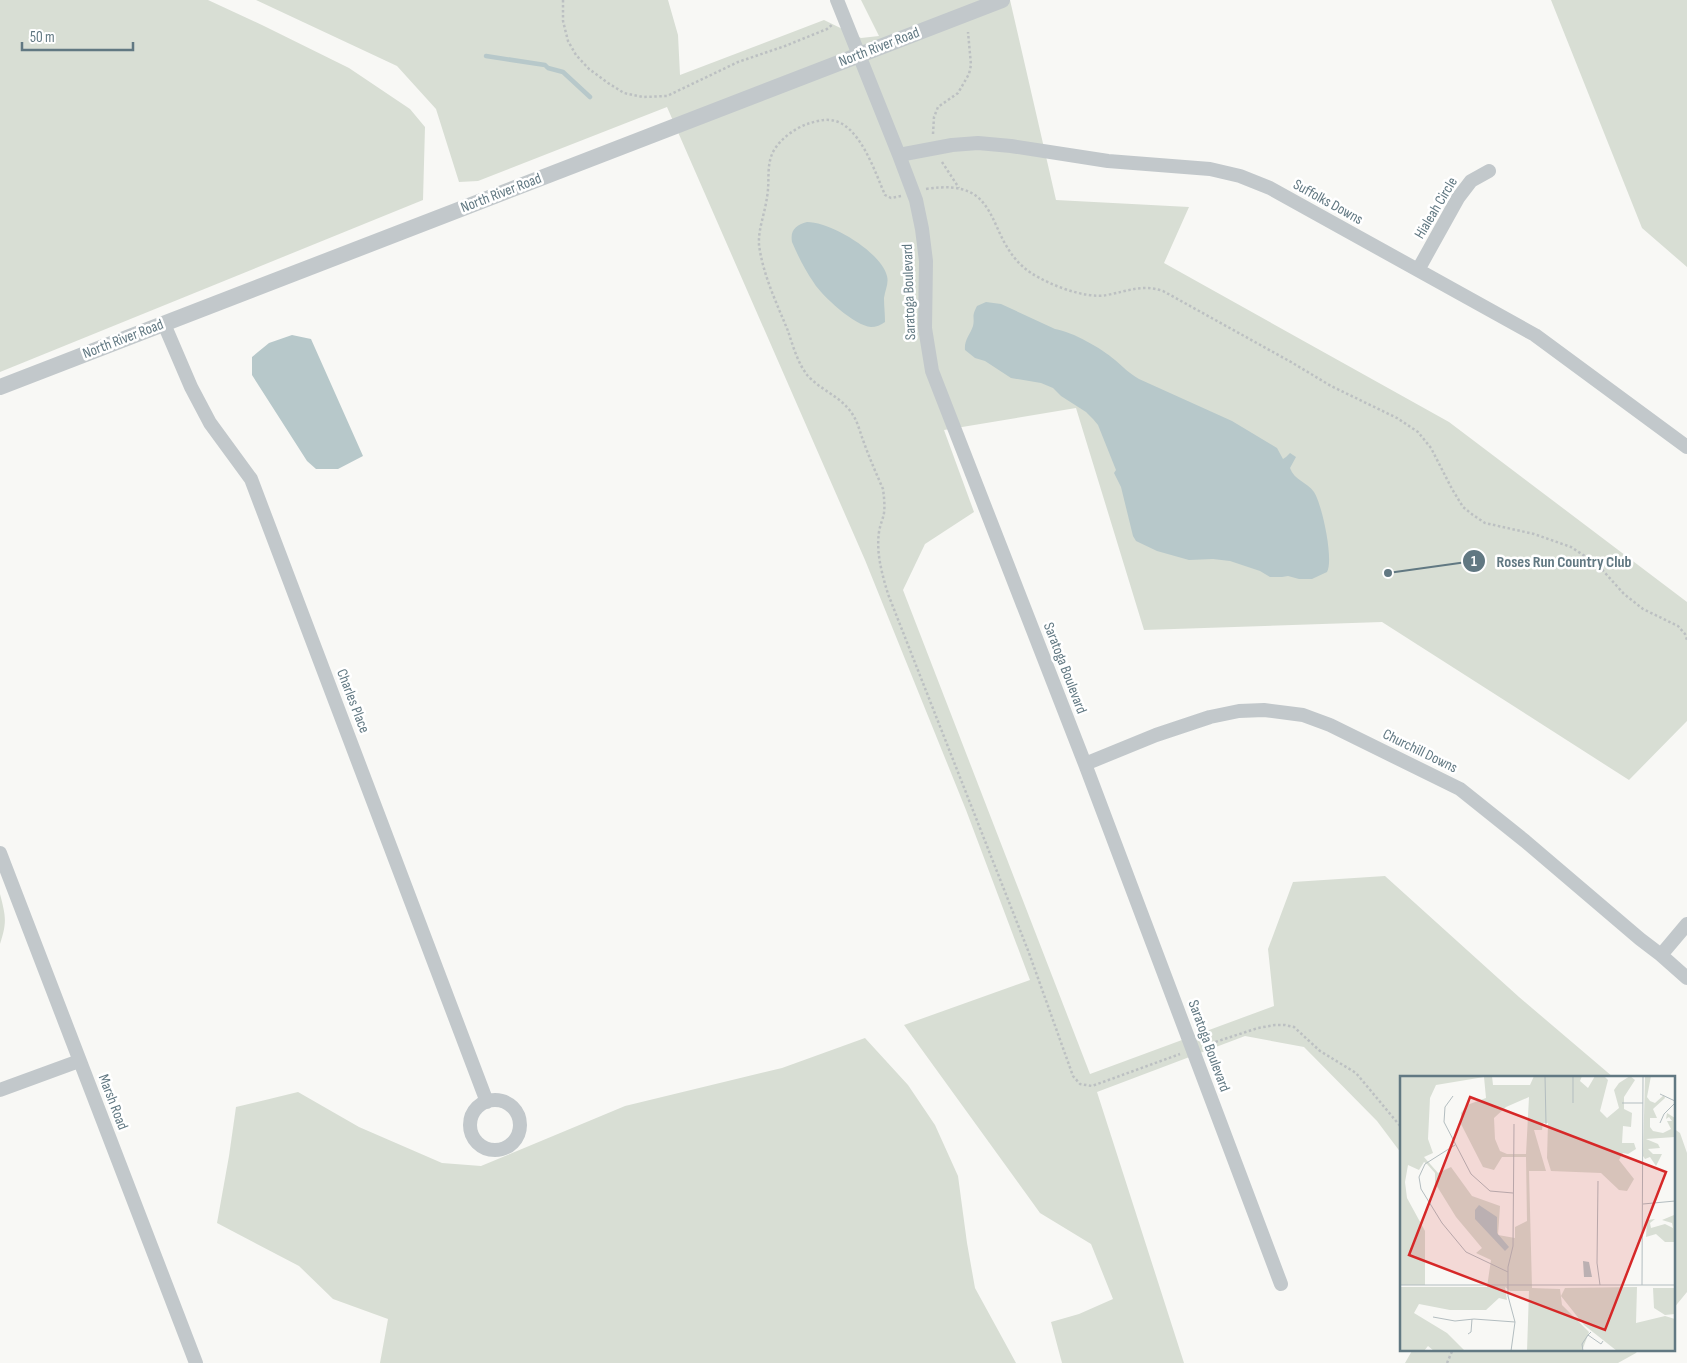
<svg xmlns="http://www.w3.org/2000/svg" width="1687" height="1363" font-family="'Sofia Sans Condensed',sans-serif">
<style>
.green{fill:#d8ded4}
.water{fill:#b7c8ca}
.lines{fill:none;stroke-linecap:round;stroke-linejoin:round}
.stream{stroke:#b7c8ca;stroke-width:4.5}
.path{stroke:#bcc0c2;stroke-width:2.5;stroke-dasharray:2.5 2.5;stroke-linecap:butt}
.minor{stroke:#c2c8cb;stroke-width:14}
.tertiary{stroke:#c2c8cb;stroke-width:16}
.labels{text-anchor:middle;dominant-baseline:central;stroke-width:5;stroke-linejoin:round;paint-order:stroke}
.street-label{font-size:15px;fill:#617882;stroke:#fff}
.inset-road{fill:none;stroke:#b3bdc0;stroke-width:1}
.view{fill:#d62828;fill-opacity:0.15;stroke:#d62828;stroke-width:2.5}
.inset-edge{fill:none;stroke:#617882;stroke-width:2.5}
.leader{fill:none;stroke:#617882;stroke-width:2}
.callout-dot{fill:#617882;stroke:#fff;stroke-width:2}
.mark-label{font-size:15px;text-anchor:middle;font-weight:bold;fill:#fff}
.callout-label{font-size:16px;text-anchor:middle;font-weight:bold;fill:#617882;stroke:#fff;stroke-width:5;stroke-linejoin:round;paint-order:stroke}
</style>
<rect width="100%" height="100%" fill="#f8f8f5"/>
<path class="green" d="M0,0h208l56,26 85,42 61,41 15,18 -2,73 -423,172z
M256,0h412l10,35 2,40 144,-55 37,18 18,-2 -18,-36h149l46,200 133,7 -25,56 285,159 238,180v119l-58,59 -247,-158 -238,8 -68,-222 -132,22 30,82 -49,32 -22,46 187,484 184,-68 -6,-57 25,-67 92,-6 134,121 94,80h-212v76l-24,-32 -73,-74 -59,-11 -148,56 87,271h-122l-11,-41 28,-8 34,-15 -22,-55 -51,-31 -136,-188 126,-45 -64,-170 -101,-250 -198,-453 -189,74 -19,1 -23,-73 -39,-43z
M1551,0h136v267l-45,-39z
M0,894c6,23 7,28 0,50z
M865,1038l43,47 27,40 23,51 9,67 8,45 41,75h-636l8,-44 -55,-20 -34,-33 -82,-43 12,-67 7,-49 62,-15 61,35 83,36 39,3 144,-60 157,-38z
M1673,1128l7,5 7,20v139l-14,17z
M1413,1349h226l-3,4 -18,10h-213z"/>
<path class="water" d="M807,222c24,0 74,30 80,54 2,8 -2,14 -3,22 0,8 1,16 1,24 -4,3 -9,5 -14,5 -16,-1 -49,-31 -57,-44 -9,-13 -16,-27 -22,-41 -2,-12 4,-17 15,-20z
M986,302l15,2 54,25c18,3 46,19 60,31 8,7 14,13 24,19l93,42 45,27 6,11 3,-2 4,-4 6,4 -6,11c4,12 17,14 24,24 8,12 20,68 13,80l-15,7h-13l-11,-3 -6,1h-12l-10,-6 -30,-10 -17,-2 -24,1 -32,-9 -21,-10 -3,-5 -12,-49 -7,-14 2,-3 -18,-45 -5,-6 -7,-7 -25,-16 -8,-8 -12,-5 -30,-5 -26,-17 -10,-3 -10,-8c-1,-10 5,-15 8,-24 2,-9 -2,-9 4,-20z
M292,335l19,4 52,117 -25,13h-22l-9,-8 -55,-86v-18l17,-14z"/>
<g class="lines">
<path class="stream" d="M486,56l59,9 3,3 15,4 27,25"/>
<path class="path" d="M563,0v21l5,20 8,14 13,14 19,14 16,10 19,4 24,-1 71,-34 47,-16 42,-17 6,-5
M933,134l1,-17 4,-10 20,-14 11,-19 2,-9 -3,-33
M942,162l17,26
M926,189c81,-13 56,51 105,84 19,12 54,26 76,22 21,-4 35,-11 56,-4l128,71 40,24 66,32 21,14 13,16 21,41 11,18 10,8 12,8 49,11 37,13 26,17 27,30 19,15 35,17 7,8 2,6
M901,196l-10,2 -6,-3c-10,-23 -26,-73 -55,-75 -8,-1 -16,2 -23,4 -13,5 -27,15 -34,28 -7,14 -3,30 -6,45 -2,16 -9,32 -8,48 4,30 18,59 29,86 5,15 10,33 20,45 14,15 34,21 45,39 5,8 7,17 10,25 6,17 13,33 20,49 1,8 2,16 1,24 -1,6 -4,12 -5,19 -3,21 3,42 9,62l141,359 44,123 7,8 12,2 88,-32
M1206,1045l52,-17 17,-3h10l9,2 26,24 36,22 45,54
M1447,1363l6,-14"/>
<path class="minor" d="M837,0l62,155 17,45 6,29 4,32 -1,67 7,43 153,393 196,520
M899,155l53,-10 26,-2 33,3 97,15 102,8 30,7 30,12 265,147 152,112
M1418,270l40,-72 13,-17 18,-10
M164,324l27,63 19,36 41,56 236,623
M1085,764l71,-29 54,-18 29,-6 25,-1 39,5 27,10 130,64 65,52 115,98 21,16 26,23
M0,853l196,510
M1661,955l26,-31
M0,1090l79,-29
M470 1125a25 25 0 1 1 50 0a25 25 0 1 1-50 0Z"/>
<path class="tertiary" d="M0,387l1002,-387"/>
</g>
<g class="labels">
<g class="street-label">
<text transform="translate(879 47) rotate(-21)">North River Road</text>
<text transform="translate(501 193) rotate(-21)">North River Road</text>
<text transform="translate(1328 202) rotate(29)">Suffolks Downs</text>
<text transform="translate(1436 208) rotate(-59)">Hialeah Circle</text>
<text transform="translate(909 292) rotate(-92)">Saratoga Boulevard</text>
<text transform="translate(123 339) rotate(-21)">North River Road</text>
<text transform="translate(1065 668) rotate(69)">Saratoga Boulevard</text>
<text transform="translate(353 701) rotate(69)">Charles Place</text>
<text transform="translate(1420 751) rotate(26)">Churchill Downs</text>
<text transform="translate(1209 1046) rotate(70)">Saratoga Boulevard</text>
<text transform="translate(113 1102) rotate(69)">Marsh Road</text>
</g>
</g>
<g transform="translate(1400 1076)">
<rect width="275" height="275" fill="#f8f8f5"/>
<path d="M0,0h92l1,9h37l4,-9h48l-2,5 8,7 7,-12h9l4,4 -8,31 7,7 12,-10 -5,-18 5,-7 11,-7 5,4 -11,17v12l8,4 -1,14 -8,-1 -1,17h12l2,6 -8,5 -5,-1 -4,7 15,19 -7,12 -8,-1 -18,-17 -50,-2 -4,-13 1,-35h-5l-1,7h-8l12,41h-17l3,117 28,1 2,16 27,27 -7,19h-55l2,-60h-19l-5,-4 2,13 -8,-2 -13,12h-36l-31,-6 -5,9 33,20 18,18h-31l-6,-5 -4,5h-24v-64h87l4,-27 -15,-7 6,-5 -26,-31 -21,-34v-10l-8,-9 -3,-2 -5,8 -11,-5 -3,17 2,16 18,33v54h-25zM84,1l2,21 -19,7 -6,8v11l22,43 11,3 8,-13h24l1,64 -12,6v11l-17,-3 2,-29 -28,-10 -21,-29 -13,6 -14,-16 9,-4 -5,-14 2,-41 6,-13zM129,21l-3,57h-19l-7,-3 -5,-12 -1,-21 12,-11zM251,0l-4,21 3,4 5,2 9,-8 1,3 -12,11 4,9h-7v9l3,4 10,2 8,-4 -4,-8h5l-3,-4 -3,2 1,-6 8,5v19l-29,2 12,5 2,4 -12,1 5,5h9l-6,12 -6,-9 -5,2 -2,-3 2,-79zM275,135v31h-10l-9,-8 -10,3 1,-17 8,-1 -5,4 1,5 14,-4 8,4 -1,-5 -10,-3 12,-5zM237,211l-1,36 29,-7 10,3v32h-58l-33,-26 -23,-29 4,-8zM253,212h22v26l-10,1 -11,-7z" fill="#d8ded4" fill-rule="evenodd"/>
<path d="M79,129l18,12v16l12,14 -4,4 -30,-32v-9zM183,185l6,1 3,15h-8z" fill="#b7c8ca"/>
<path class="inset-road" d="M145,0l1,48M173,0v27M260,18l15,7M53,20l-8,11 -1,15 27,52 19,17 23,2M222,27h21M260,47l4,-9 11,-11M55,69l-30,19 -6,13 2,12 21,34 24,29 42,20M198,105l-1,82 3,22M243,128l32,-3M0,209h275M242,209l1,-209M33,241l22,4 19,-2 41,3M191,256l-3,3 13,9 2,-3M68,258l3,-2 1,-13M111,275l4,-29 -7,-26v-29l5,-21 1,-122M183,275l-1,-7 6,-9"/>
<path class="view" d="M70,21l196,75 -61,158 -196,-75z"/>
<rect width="275" height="275" class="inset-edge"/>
</g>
<path class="leader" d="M1388 573L1474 561"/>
<g class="callout-dot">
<circle cx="1388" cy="573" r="5"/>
<circle cx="1474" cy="561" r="12"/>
</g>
<g class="mark-label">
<text x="1474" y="566">1</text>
</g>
<g class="callout-label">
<text x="1564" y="567">Roses Run Country Club</text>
</g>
<path d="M22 42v8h111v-8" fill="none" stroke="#617882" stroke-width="2.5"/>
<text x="30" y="42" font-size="15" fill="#617882" stroke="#ffffff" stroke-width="4" paint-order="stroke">50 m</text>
</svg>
